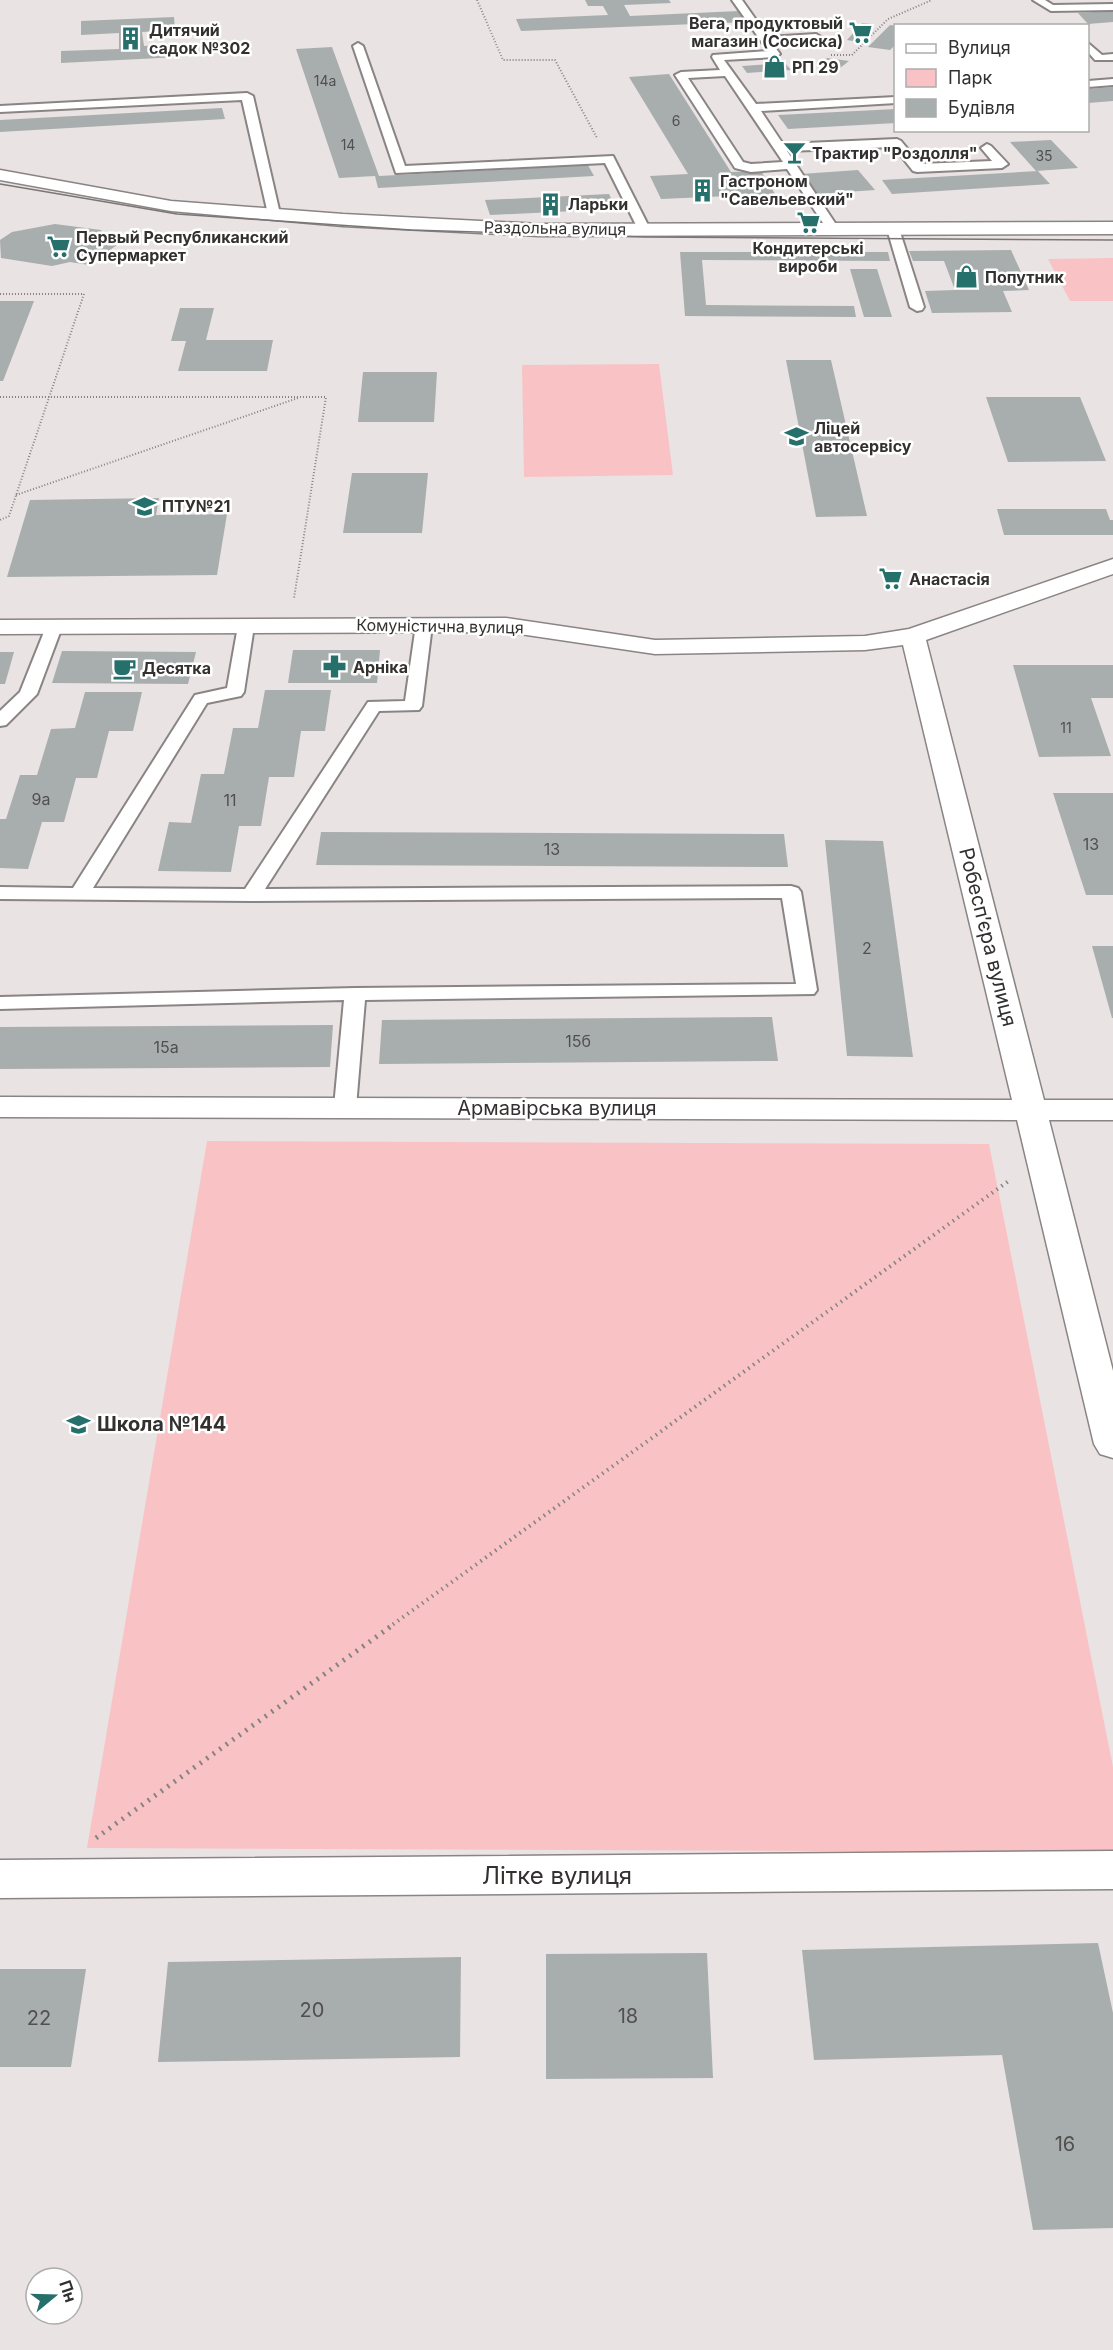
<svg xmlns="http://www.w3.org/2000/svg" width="1113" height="2350" font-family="Inter,sans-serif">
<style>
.green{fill:#f9c3c5}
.building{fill:#a8aead}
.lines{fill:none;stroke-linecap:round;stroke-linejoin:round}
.service-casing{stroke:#8a8484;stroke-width:4}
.minor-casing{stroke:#8a8484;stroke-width:3}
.tertiary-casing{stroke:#8a8484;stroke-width:3}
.path-far2{stroke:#878383;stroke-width:2;stroke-dasharray:1 2;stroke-linecap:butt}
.path-far1{stroke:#878383;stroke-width:4;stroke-dasharray:1.5 4.5;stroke-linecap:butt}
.path{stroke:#878383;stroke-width:5;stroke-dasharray:2 6;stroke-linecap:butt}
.service{fill:#fff;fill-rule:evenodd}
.minor{fill:#fff;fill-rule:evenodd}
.tertiary{fill:#fff;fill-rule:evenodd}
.tram{stroke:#7a7676;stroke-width:1.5}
.labels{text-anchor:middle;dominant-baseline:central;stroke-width:5;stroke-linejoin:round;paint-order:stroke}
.far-number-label{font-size:14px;fill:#50504f}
.far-poi-label{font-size:16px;font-weight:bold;fill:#333030;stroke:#fff;text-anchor:start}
.far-street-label{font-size:16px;fill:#333030;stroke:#fff}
.number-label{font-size:16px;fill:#50504f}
.street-label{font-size:20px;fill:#333030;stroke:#fff}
.poi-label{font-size:20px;font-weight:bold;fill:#333030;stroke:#fff;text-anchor:start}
.near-number-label{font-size:20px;fill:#50504f}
.near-street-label{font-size:24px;fill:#333030;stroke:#fff}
</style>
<rect width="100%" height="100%" fill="#e9e3e3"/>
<path class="green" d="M1113,258v43h-43l-22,-42z
M659,364l14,111 -149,2 -2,-112z
M207,1141l782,3 124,623v85l-1026,-4z"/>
<path class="building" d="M585,0h84l2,3 -47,2 6,11 109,-5 7,11 -225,9 -5,-12 92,-4 -5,-9h-15z
M1113,11v11l-25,2 -10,-11z
M174,17l1,13 -33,2 2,14 34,-2 1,13 -118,6v-12l58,-2v-16l-38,2v-14z
M862,23l12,1 -15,18 -12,-2z
M890,25l6,1v18l-6,6 -22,-3z
M332,47l47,129 209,-11 6,11 -216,12 -3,-12 -36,2 -43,-129z
M827,58l22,3 -9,7 -21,-3z
M785,63l6,7 -44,3 -5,-7z
M669,74l62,98 30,-1 14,23 -114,5 -11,-23 38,-2 -59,-97z
M1113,87v14l-25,2v-14z
M222,108l3,11 -225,13v-12z
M896,109v14l-108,6 -10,-14z
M1051,140l27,28 -42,3 -26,-29z
M858,170l17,20 -58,4 -16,-20z
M1038,171l12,13 -158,10 -10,-14z
M609,194l7,15 -126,6 -5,-15z
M55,224l46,6 2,6 21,4 -35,25 -19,-3 -18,4 -51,-8 -1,-18 12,-8z
M1011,250l18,40 -26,1 9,21 -80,1 -7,-22 30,-1 -11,-29h-31l-4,-10z
M680,252h208l2,9 -188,-1 4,45 148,1 2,11 -171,-1z
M850,269h27l15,48h-28z
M0,301h34l-31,80h-3z
M180,308h34l-8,32h67l-6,31h-89l8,-30h-15z
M786,360h45l36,156 -51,1z
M363,372h74l-3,50h-76z
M986,397h94l26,64 -98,1z
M352,473h76l-6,60h-79z
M159,498l-3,17 71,-1 -10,61 -210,2 23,-77z
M997,509h109l4,11h3v15h-109z
M293,650h87l-3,33h-89z
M62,651l134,1 -8,32 -136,-1z
M0,652h14l-9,32h-5z
M1013,665h100v33h-22l20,58 -72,1z
M265,690h66l-6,41h-24l-7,46h-25l-8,49h-22l-8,46 -73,-1 11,-49 22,1 10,-49h23l9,-46h25z
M85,692h57l-9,39h-24l-12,47h-21l-12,44h-22l-14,47 -28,-1v-49h6l14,-44h17l14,-46 24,-1z
M1053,793h60v102h-27z
M321,832l463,2 4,33 -472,-2z
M825,840l58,1 30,216 -66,-1z
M1092,946h21v72h-1z
M772,1017l6,44 -399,3 3,-44z
M333,1025l-3,42 -330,2v-42z
M1098,1943l15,70v215l-80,2 -31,-175 -188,5 -12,-110z
M707,1953l6,125 -167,1v-125z
M461,1957l-1,100 -302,5 10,-100z
M0,1969h86l-15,98h-71z"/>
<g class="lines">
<defs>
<path id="service" d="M732,0h10l26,37 48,-3 5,3 -5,3 -44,3 8,11 -5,3 -51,3 32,44 140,-7v6l-135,8 22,33 114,-5 4,2 19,23 72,-3 -11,-13 6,-4 4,2 17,18 -6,4 -85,4 -4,-1 -19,-24 -107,4 52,78 -6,4 -4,-1 -42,-63 -36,3 -16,-4 -60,-93 6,-3 39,-2 -8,-13 1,-2 55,-4zM725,76l58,86 -32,2 -8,-2 -55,-84z
M1033,0h12l8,5 60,-1v6l-62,1z
M358,43l5,3 42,120 208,-10 37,73 -6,4 -6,-4 -33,-66 -209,10 -43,-127z
M1088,43l14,12 11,-1v6h-18l-7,-8z
M1113,79v6l-25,2v-6z
M247,93l6,3 27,118 -6,4 -6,-4 -26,-114 -242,12v-6z
M893,225l6,4 25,78 -2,3 -5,1 -7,-4 -23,-78z
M424,620l8,5 -10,81 -3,4 -40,1 -114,178 526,-3 7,2 3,4 16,98 -3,4 -449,6 -9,107 -3,5 -8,2 -8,-2 -3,-5 10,-107 -344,9v-12l355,-9 441,-4 -14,-86 -531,3 -251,-2v-12l73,1 122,-193 32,-7 11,-62 8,-5 8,5 -10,66 -3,4 -34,7 -114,185 152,1 123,-187 37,-1 11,-76z
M54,622l8,5 -25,67 -31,31 -6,1v-15l20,-19 26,-65z"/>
<path id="minor" d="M1113,559v15l-187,66 118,460h69v20h-64l64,251v87l-13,-4 -6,-10 -77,-324 -1017,-3v-20l1012,3 -109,-455 -38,5 -210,4 -149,-22 -506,2v-14l506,-2 149,22 210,-4 44,-7z
M1113,1851v38l-1113,9v-38z"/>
<path id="tertiary" d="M0,170l171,31 172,13 197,10 573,-2v12l-573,2 -197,-10 -172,-15 -171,-31z"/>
</defs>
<use href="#service" class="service-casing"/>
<use href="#minor" class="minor-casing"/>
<use href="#tertiary" class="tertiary-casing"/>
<path class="path-far2" d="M477,0l26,60h52l42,78
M831,55h21l36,-36 44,-19
M0,294h84l-75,222 -9,4
M0,397h326l-32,201
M16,495l282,-97"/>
<path class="path-far1" d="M388,1628l622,-448"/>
<path class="path" d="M96,1838l294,-211"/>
<use href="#service" class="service"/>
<use href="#minor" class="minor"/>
<use href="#tertiary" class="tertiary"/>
<path class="tram" d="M0,184l177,30 234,16 234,7 468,3"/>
</g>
<defs>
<symbol id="supermarket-bare" viewBox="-9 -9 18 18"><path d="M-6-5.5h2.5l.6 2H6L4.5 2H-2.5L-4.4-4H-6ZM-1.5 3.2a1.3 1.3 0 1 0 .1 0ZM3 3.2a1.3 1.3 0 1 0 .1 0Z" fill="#26706c" stroke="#fff" stroke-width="2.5" paint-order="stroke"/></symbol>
<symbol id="building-bare" viewBox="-9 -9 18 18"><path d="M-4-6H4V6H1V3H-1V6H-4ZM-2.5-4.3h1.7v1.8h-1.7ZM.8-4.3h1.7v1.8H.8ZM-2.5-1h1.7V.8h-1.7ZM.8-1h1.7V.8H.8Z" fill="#26706c" stroke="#fff" stroke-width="2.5" paint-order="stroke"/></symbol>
<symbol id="shop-bare" viewBox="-9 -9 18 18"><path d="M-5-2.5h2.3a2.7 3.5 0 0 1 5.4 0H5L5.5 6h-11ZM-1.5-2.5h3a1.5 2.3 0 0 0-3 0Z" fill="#26706c" stroke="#fff" stroke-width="2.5" paint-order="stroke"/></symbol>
<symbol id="bar-bare" viewBox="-9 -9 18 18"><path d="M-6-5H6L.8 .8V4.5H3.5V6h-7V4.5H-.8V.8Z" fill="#26706c" stroke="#fff" stroke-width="2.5" paint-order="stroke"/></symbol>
<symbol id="university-bare" viewBox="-9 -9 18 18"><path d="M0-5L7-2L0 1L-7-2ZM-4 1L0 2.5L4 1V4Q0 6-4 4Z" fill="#26706c" stroke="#fff" stroke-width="2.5" paint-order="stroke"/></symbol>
<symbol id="pharmacy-bare" viewBox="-9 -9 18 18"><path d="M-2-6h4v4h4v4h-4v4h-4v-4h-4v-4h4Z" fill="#26706c" stroke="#fff" stroke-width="2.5" paint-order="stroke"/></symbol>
<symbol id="cafe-bare" viewBox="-9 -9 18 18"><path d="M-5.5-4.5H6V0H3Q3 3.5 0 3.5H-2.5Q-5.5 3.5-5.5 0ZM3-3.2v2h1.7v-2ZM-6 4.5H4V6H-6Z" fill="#26706c" stroke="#fff" stroke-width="2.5" paint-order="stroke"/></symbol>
<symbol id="school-bare" viewBox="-9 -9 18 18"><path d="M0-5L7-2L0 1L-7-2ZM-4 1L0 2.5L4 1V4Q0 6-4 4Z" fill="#26706c" stroke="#fff" stroke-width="2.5" paint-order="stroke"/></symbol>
</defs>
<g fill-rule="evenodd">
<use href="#supermarket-bare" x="844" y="16" width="33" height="33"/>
<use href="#building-bare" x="114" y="22" width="33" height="33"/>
<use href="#shop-bare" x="758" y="50" width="33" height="33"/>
<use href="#bar-bare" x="778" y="136" width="33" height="33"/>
<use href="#building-bare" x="686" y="174" width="33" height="33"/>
<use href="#building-bare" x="534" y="188" width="33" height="33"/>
<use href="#supermarket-bare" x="792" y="206" width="33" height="33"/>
<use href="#supermarket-bare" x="42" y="230" width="33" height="33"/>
<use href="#shop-bare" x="950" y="260" width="33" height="33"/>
<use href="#university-bare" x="780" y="420" width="33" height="33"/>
<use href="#university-bare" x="128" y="490" width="33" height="33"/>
<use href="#supermarket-bare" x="874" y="562" width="33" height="33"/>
<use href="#pharmacy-bare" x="318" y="650" width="33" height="33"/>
<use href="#cafe-bare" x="108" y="652" width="33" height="33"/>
<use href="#school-bare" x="62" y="1408" width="33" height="33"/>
</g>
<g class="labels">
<g class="far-number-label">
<text x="325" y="80">14а</text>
<text x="676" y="120">6</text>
<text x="348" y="144">14</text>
<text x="1044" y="155">35</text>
<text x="1066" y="727">11</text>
</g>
<g class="far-poi-label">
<text x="843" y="23" text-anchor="end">Вега, продуктовый<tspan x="843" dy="18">магазин (Сосиска)</tspan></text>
<text x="149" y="30">Дитячий<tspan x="149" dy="18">садок №302</tspan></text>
<text x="792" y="67">РП 29</text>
<text x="812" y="153">Трактир "Роздолля"</text>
<text x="720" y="181">Гастроном<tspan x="720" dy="18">"Савельевский"</tspan></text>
<text x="568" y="204">Ларьки</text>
<text x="76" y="237">Первый Республиканский<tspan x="76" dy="18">Супермаркет</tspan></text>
<text x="808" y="248" text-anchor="middle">Кондитерські<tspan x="808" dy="18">вироби</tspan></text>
<text x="985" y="277">Попутник</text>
<text x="814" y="428">Ліцей<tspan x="814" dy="18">автосервісу</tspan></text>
<text x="162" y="506">ПТУ№21</text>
<text x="909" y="579">Анастасія</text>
<text x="353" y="667">Арніка</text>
<text x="142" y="668">Десятка</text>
</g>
<g class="far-street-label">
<text transform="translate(555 228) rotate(1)">Раздольна вулиця</text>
<text transform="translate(440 626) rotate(1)">Комуністична вулиця</text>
</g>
<g class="number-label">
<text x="41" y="799">9а</text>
<text x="230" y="800">11</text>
<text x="1091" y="844">13</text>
<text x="552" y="849">13</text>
<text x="867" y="948">2</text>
<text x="578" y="1041">15б</text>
<text x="166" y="1047">15а</text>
</g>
<g class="street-label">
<text transform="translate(988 937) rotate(76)">Робесп’єра вулиця</text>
<text x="557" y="1108">Армавірська вулиця</text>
</g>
<g class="poi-label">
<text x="97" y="1424">Школа №144</text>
</g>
<g class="near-number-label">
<text x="312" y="2010">20</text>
<text x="628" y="2016">18</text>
<text x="39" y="2018">22</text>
<text x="1065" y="2144">16</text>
</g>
<g class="near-street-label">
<text x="557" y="1875">Літке вулиця</text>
</g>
</g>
<rect x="894" y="24" width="195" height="108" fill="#ffffff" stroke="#adacac" stroke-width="1.5"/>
<rect x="906" y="44" width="30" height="9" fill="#ffffff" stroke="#adacac" stroke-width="1.5"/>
<text x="948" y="54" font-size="18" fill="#333030">Вулиця</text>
<rect x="906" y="69" width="30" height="18" fill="#f9c3c5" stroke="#adacac" stroke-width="1.5"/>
<text x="948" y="84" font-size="18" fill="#333030">Парк</text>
<rect x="906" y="99" width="30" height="18" fill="#a8aead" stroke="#adacac" stroke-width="1.5"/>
<text x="948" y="114" font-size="18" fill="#333030">Будівля</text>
<g transform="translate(54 2296) rotate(71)"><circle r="28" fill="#ffffff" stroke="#adacac" stroke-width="1.5"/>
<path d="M0-4.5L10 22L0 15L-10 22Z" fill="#26706c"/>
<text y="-9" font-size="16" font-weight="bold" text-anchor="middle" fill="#333030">Пн</text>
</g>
</svg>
